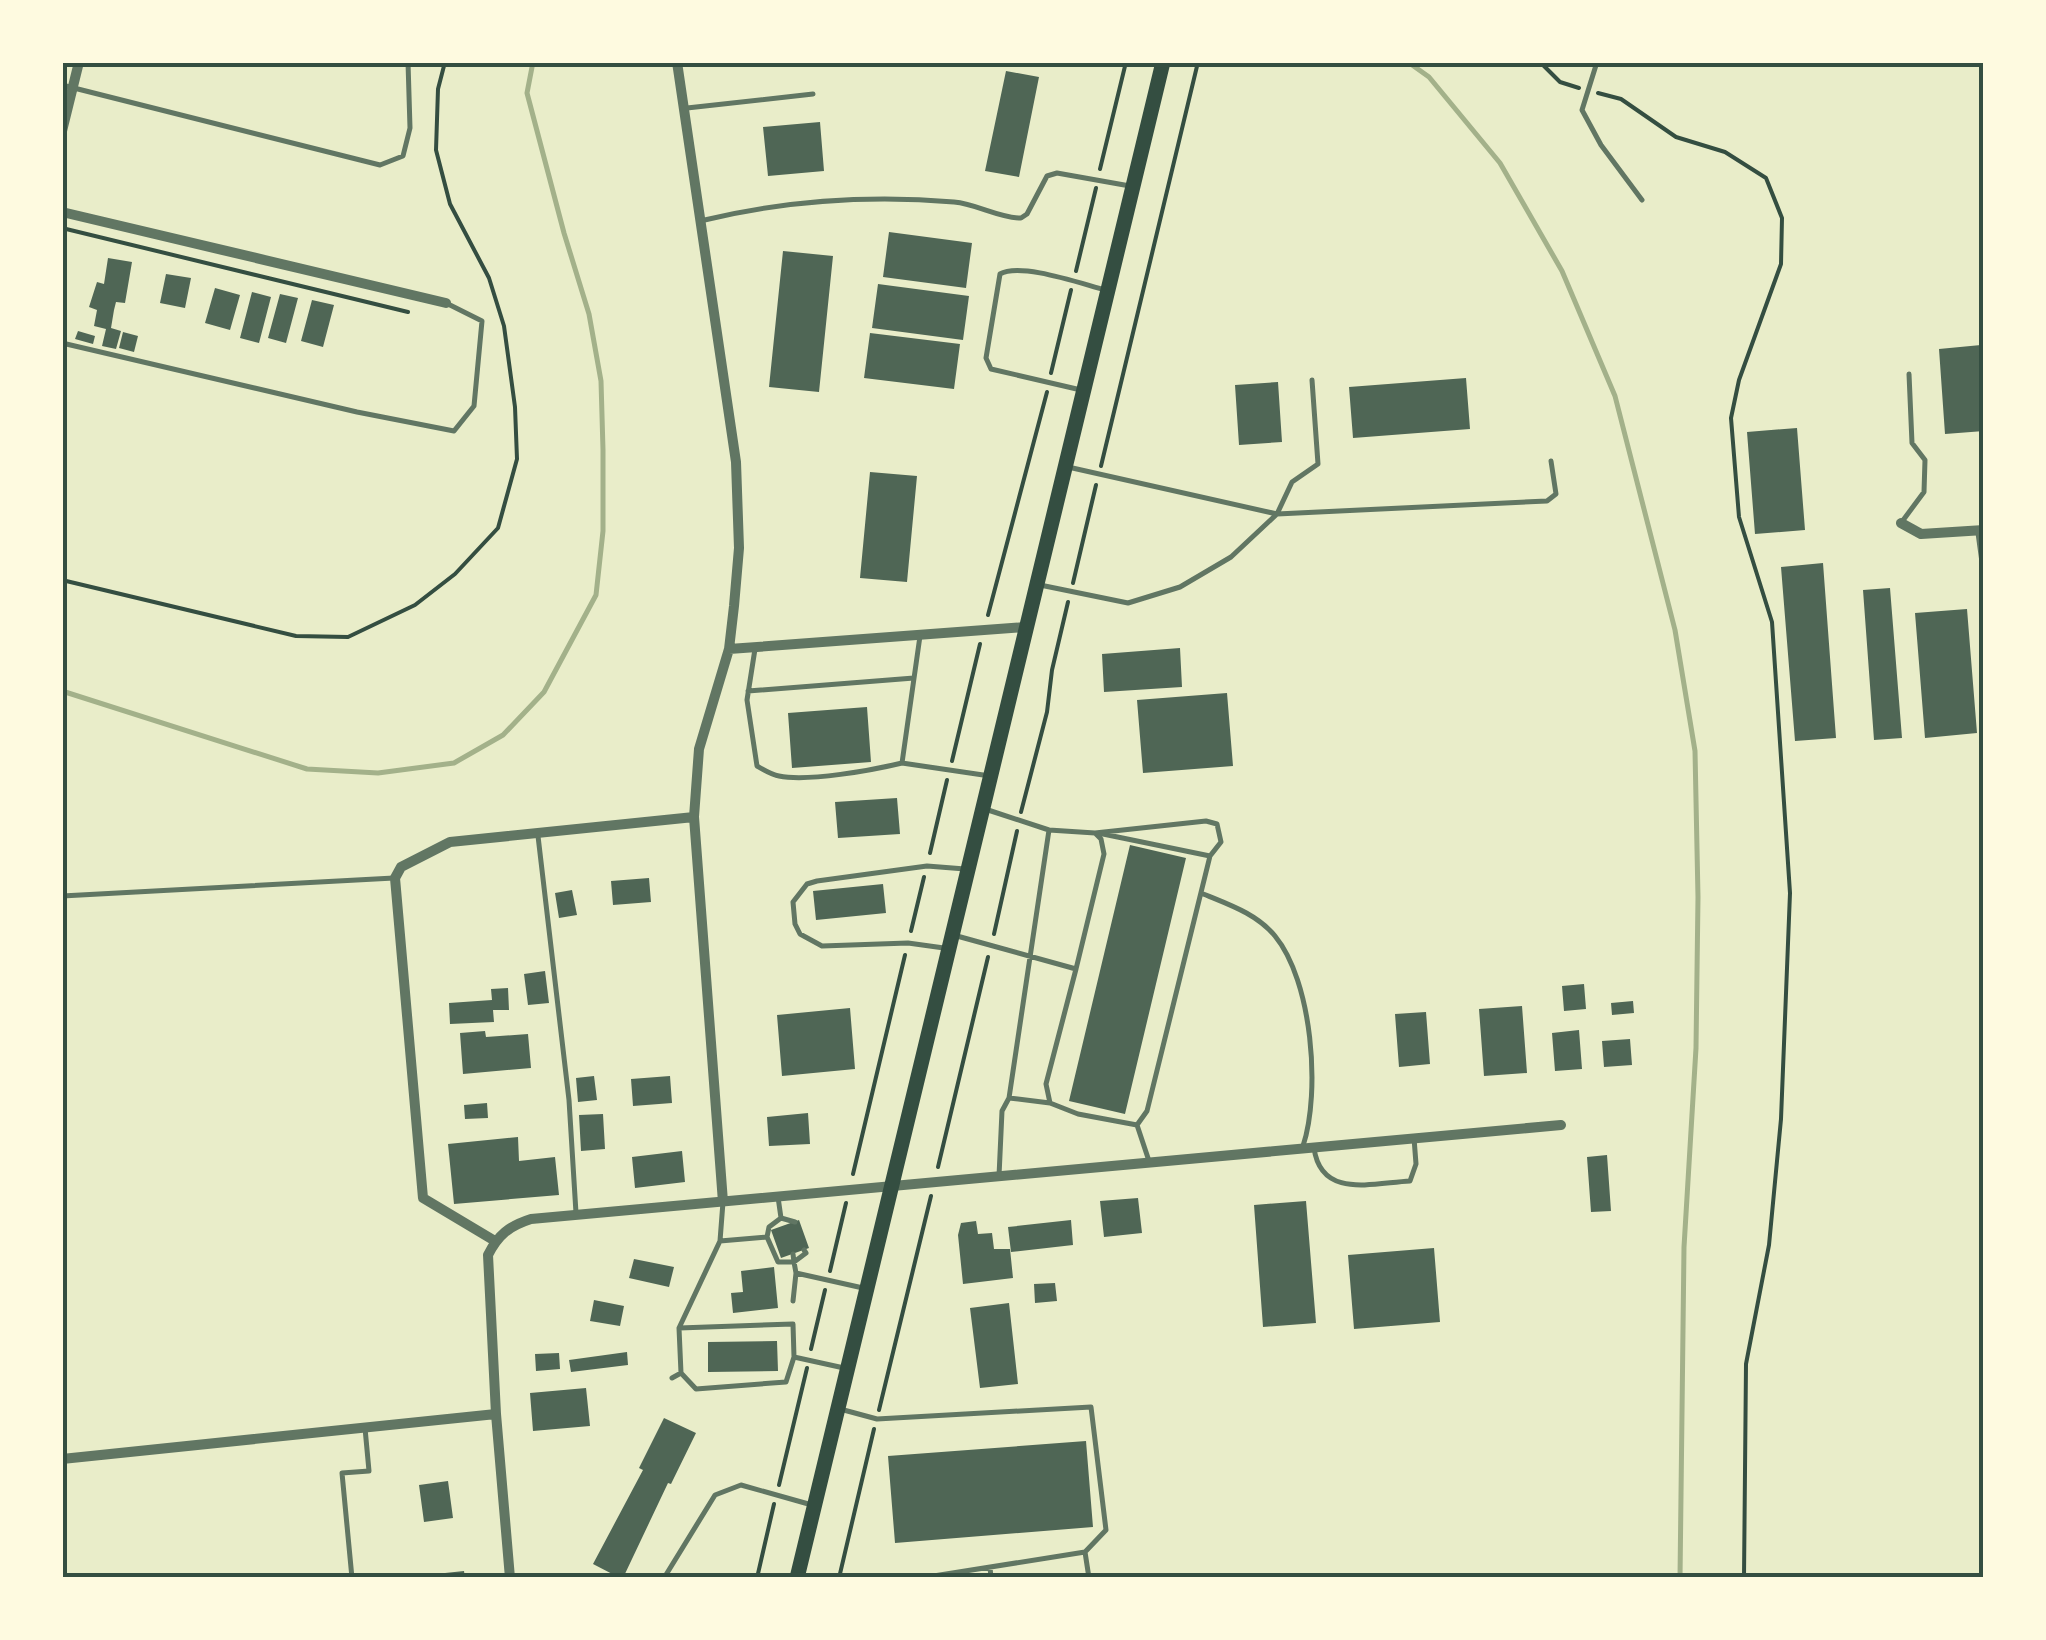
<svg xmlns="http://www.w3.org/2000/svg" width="2046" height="1640" font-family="Raleway,sans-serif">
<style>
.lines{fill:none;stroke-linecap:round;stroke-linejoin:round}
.stream{stroke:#a3b18a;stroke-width:5}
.building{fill:#4f6655}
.path{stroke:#344e41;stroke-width:4}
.service{stroke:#617663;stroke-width:5}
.minor{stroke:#617663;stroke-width:10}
.primary{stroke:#344e41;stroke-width:15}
.neatline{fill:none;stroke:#344e41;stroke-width:4}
</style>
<rect width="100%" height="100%" fill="#e9edc9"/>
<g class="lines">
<path class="stream" d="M1408,62l21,15 71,86 62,108 53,125 60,234 20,121 3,146 -2,151 -12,199 -4,331
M62,691l245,78 71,4 76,-10 49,-28 41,-43 52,-97 7,-64v-81l-2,-69 -12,-67 -25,-81 -37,-140 6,-31"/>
</g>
<path class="building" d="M1006,71l33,6 -20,100 -34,-6z
M820,122l4,49 -56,5 -5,-49z
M889,232l83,11 -6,45 -83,-11z
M783,251l50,5 -14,136 -50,-5z
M108,258l24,4 -7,41 -9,-1 -2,8 -3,18 10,3 -5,18 -14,-3 4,-17 -12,-3 3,-16 -8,-3 8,-25 7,2z
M166,274l25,4 -6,30 -25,-5z
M878,284l91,12 -6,44 -91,-12z
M215,288l25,7 -10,35 -25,-7z
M252,292l19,5 -12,46 -19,-5z
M280,294l18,4 -12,45 -18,-5z
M312,300l22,5 -11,42 -22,-6z
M78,331l17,5 -2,8 -18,-5z
M123,332l15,4 -4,16 -15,-4z
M870,333l90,11 -6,45 -90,-11z
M1981,345l3,86 -39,3 -6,-85z
M1466,378l4,51 -117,9 -4,-51z
M1278,382l4,60 -43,3 -4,-60z
M1797,428l8,102 -50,4 -8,-102z
M870,472l47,4 -10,106 -47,-4z
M1823,563l13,175 -41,3 -14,-174z
M1890,588l12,150 -28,2 -11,-150z
M1967,609l10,124 -52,5 -10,-125z
M1180,648l2,39 -78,5 -2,-38z
M1227,693l6,73 -90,7 -6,-73z
M867,707l4,55 -79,6 -4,-55z
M897,798l3,36 -62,4 -3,-36z
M1130,845l56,13 -61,256 -56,-13z
M649,878l2,24 -38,3 -2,-24z
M883,884l3,29 -70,7 -3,-29z
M572,890l5,25 -18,3 -4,-25z
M545,971l4,32 -21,2 -4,-31z
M1584,984l2,25 -22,2 -2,-25z
M508,988l1,22h-16l1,12 -44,2 -1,-21 43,-3 -1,-11z
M1633,1001l1,12 -22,2 -1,-12z
M1522,1006l5,67 -43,3 -5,-67z
M850,1008l5,61 -73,7 -5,-61z
M1426,1012l4,52 -31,3 -4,-53z
M1579,1030l3,39 -27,2 -3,-38z
M485,1031l1,6 42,-3 3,34 -68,6 -3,-41z
M1630,1039l2,26 -28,2 -2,-26z
M594,1076l3,24 -19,2 -2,-24z
M670,1076l2,27 -39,3 -2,-27z
M487,1103l1,15 -23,1 -1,-14z
M808,1113l2,31 -41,2 -2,-29z
M603,1114l2,35 -24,2 -2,-36z
M518,1137l1,24 36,-4 4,38 -105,9 -6,-60z
M682,1151l3,31 -50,6 -3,-31z
M1607,1155l4,56 -20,1 -4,-55z
M1138,1198l4,35 -38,4 -4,-36z
M1306,1201l10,122 -53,4 -9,-122z
M799,1220l10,28 -28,10 -10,-28z
M1071,1220l2,25 -62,7 -3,-25z
M976,1221l2,13 14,-1 2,16h16l3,29 -50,6 -5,-49 3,-12z
M1434,1248l6,74 -86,7 -6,-74z
M634,1259l40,8 -5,20 -40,-9z
M774,1267l4,41 -45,5 -2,-20 12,-1 -2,-21z
M1055,1283l2,18 -22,2 -1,-19z
M594,1300l30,6 -4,20 -30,-5z
M1009,1303l9,81 -38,4 -10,-80z
M777,1341l1,30 -70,1v-30z
M627,1352l1,13 -57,7 -2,-12z
M559,1353l1,16 -24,2 -1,-17z
M586,1388l4,38 -57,5 -3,-38z
M664,1418l32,15 -25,51 -3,-1 -45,95h-3l-27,-14 50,-94 -4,-2z
M1086,1441l7,86 -198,16 -7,-87z
M448,1481l5,37 -29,4 -5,-37z
M464,1571l1,7h-39v-3z"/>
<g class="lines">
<path class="path" d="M1540,62l20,20 19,6
M1598,93l23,6 55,38 49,15 41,26 16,40 -1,46 -42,116 -8,38 8,99 33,105 18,271 -9,226 -12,126 -23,119 -2,214
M1100,169l26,-107
M62,228l346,84
M1076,271l20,-83
M1051,373l20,-83
M1101,466l97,-404
M62,580l234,56 52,1 67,-32 40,-31 43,-46 19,-69 -2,-52 -11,-81 -15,-48 -39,-74 -14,-54 2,-61 7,-27
M1073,583l23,-98
M988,615l59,-223
M952,761l28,-117
M1021,812l26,-100 5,-42 16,-68
M930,853l17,-73
M911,931l13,-54
M994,934l23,-103
M938,1167l50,-210
M853,1174l52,-219
M830,1271l16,-68
M811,1349l14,-59
M879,1410l52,-214
M779,1485l28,-117
M757,1578l17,-74
M839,1578l35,-149"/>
<path class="service" d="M1597,62l-15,48 19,35 41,55
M62,85l318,80 23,-9 7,-28 -2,-66
M687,108l126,-14
M700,221c82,-20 169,-26 254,-19 23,2 45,16 67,16l6,-4 20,-38 10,-3 73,13
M62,343l295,69 97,19 20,-25 8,-85 -34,-17
M1081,390l-90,-21 -5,-11 14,-84c20,-12 82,10 106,16
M1068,467l209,47 270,-13 9,-7 -5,-33
M1901,523l23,-31 1,-32 -13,-17 -3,-69
M1978,533l6,44
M1040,585l88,18 52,-16 51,-30 46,-43 15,-32 26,-18 -6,-84
M920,636l-18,127 88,13
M755,649l-8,51 10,66c7,4 15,9 22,10 29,6 94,-6 123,-13
M748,691l166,-13
M1095,833l111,-12 11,3 4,18 -11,14 -63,255 -10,14
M1103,834l107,22
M538,836l31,264 7,113
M1201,893c26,11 55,20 74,43 37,45 46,155 28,210
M62,896l332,-18
M957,936l119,33 28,-115 -3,-15 -6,-6 -46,-3 -64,-21
M944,948l-36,-5 -86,3 -22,-12 -5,-10 -2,-22 14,-18 10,-3 110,-15 38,3
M1076,969l-30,115 4,19 28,11 59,11 12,36
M1009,1098l40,-268
M1314,1148c7,51 58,35 96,33l6,-17 -2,-26
M999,1176l3,-65 7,-13 41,5
M781,1218l14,4
M767,1237l2,-10 12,-9 -3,-21
M720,1241l47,-4 11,25h16l2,11 67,15
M793,1254l1,8 12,-9 -2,-3
M793,1301l3,-28
M679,1328l114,-4 1,33
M681,1373l15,16 90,-7 8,-25 50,11
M672,1378l9,-5 -2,-45 41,-87 3,-39
M840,1409l37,10 214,-12 15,123 -21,22
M990,1567l1,11
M352,1578l-10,-105 27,-2 -4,-43
M664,1578l51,-83 26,-10 71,20
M921,1578l164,-26 4,26"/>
<path class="minor" d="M677,62l59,400 3,86 -5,58 -5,43 -30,100 -5,68 29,385
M62,131l17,-69
M62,212l384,91
M1901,523l20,11 63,-4
M729,649l297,-22
M495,1241l-72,-43 -28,-320 6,-11 49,-25 244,-25
M62,1459l434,-45
M510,1578l-14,-164 -8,-159c10,-20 21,-29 43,-36l1030,-94"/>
<path class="primary" d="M797,1578l366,-1516"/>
</g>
<rect width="2046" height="1640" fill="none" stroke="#fefae0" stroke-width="130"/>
<rect x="65" y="65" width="1916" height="1510" class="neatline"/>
</svg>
